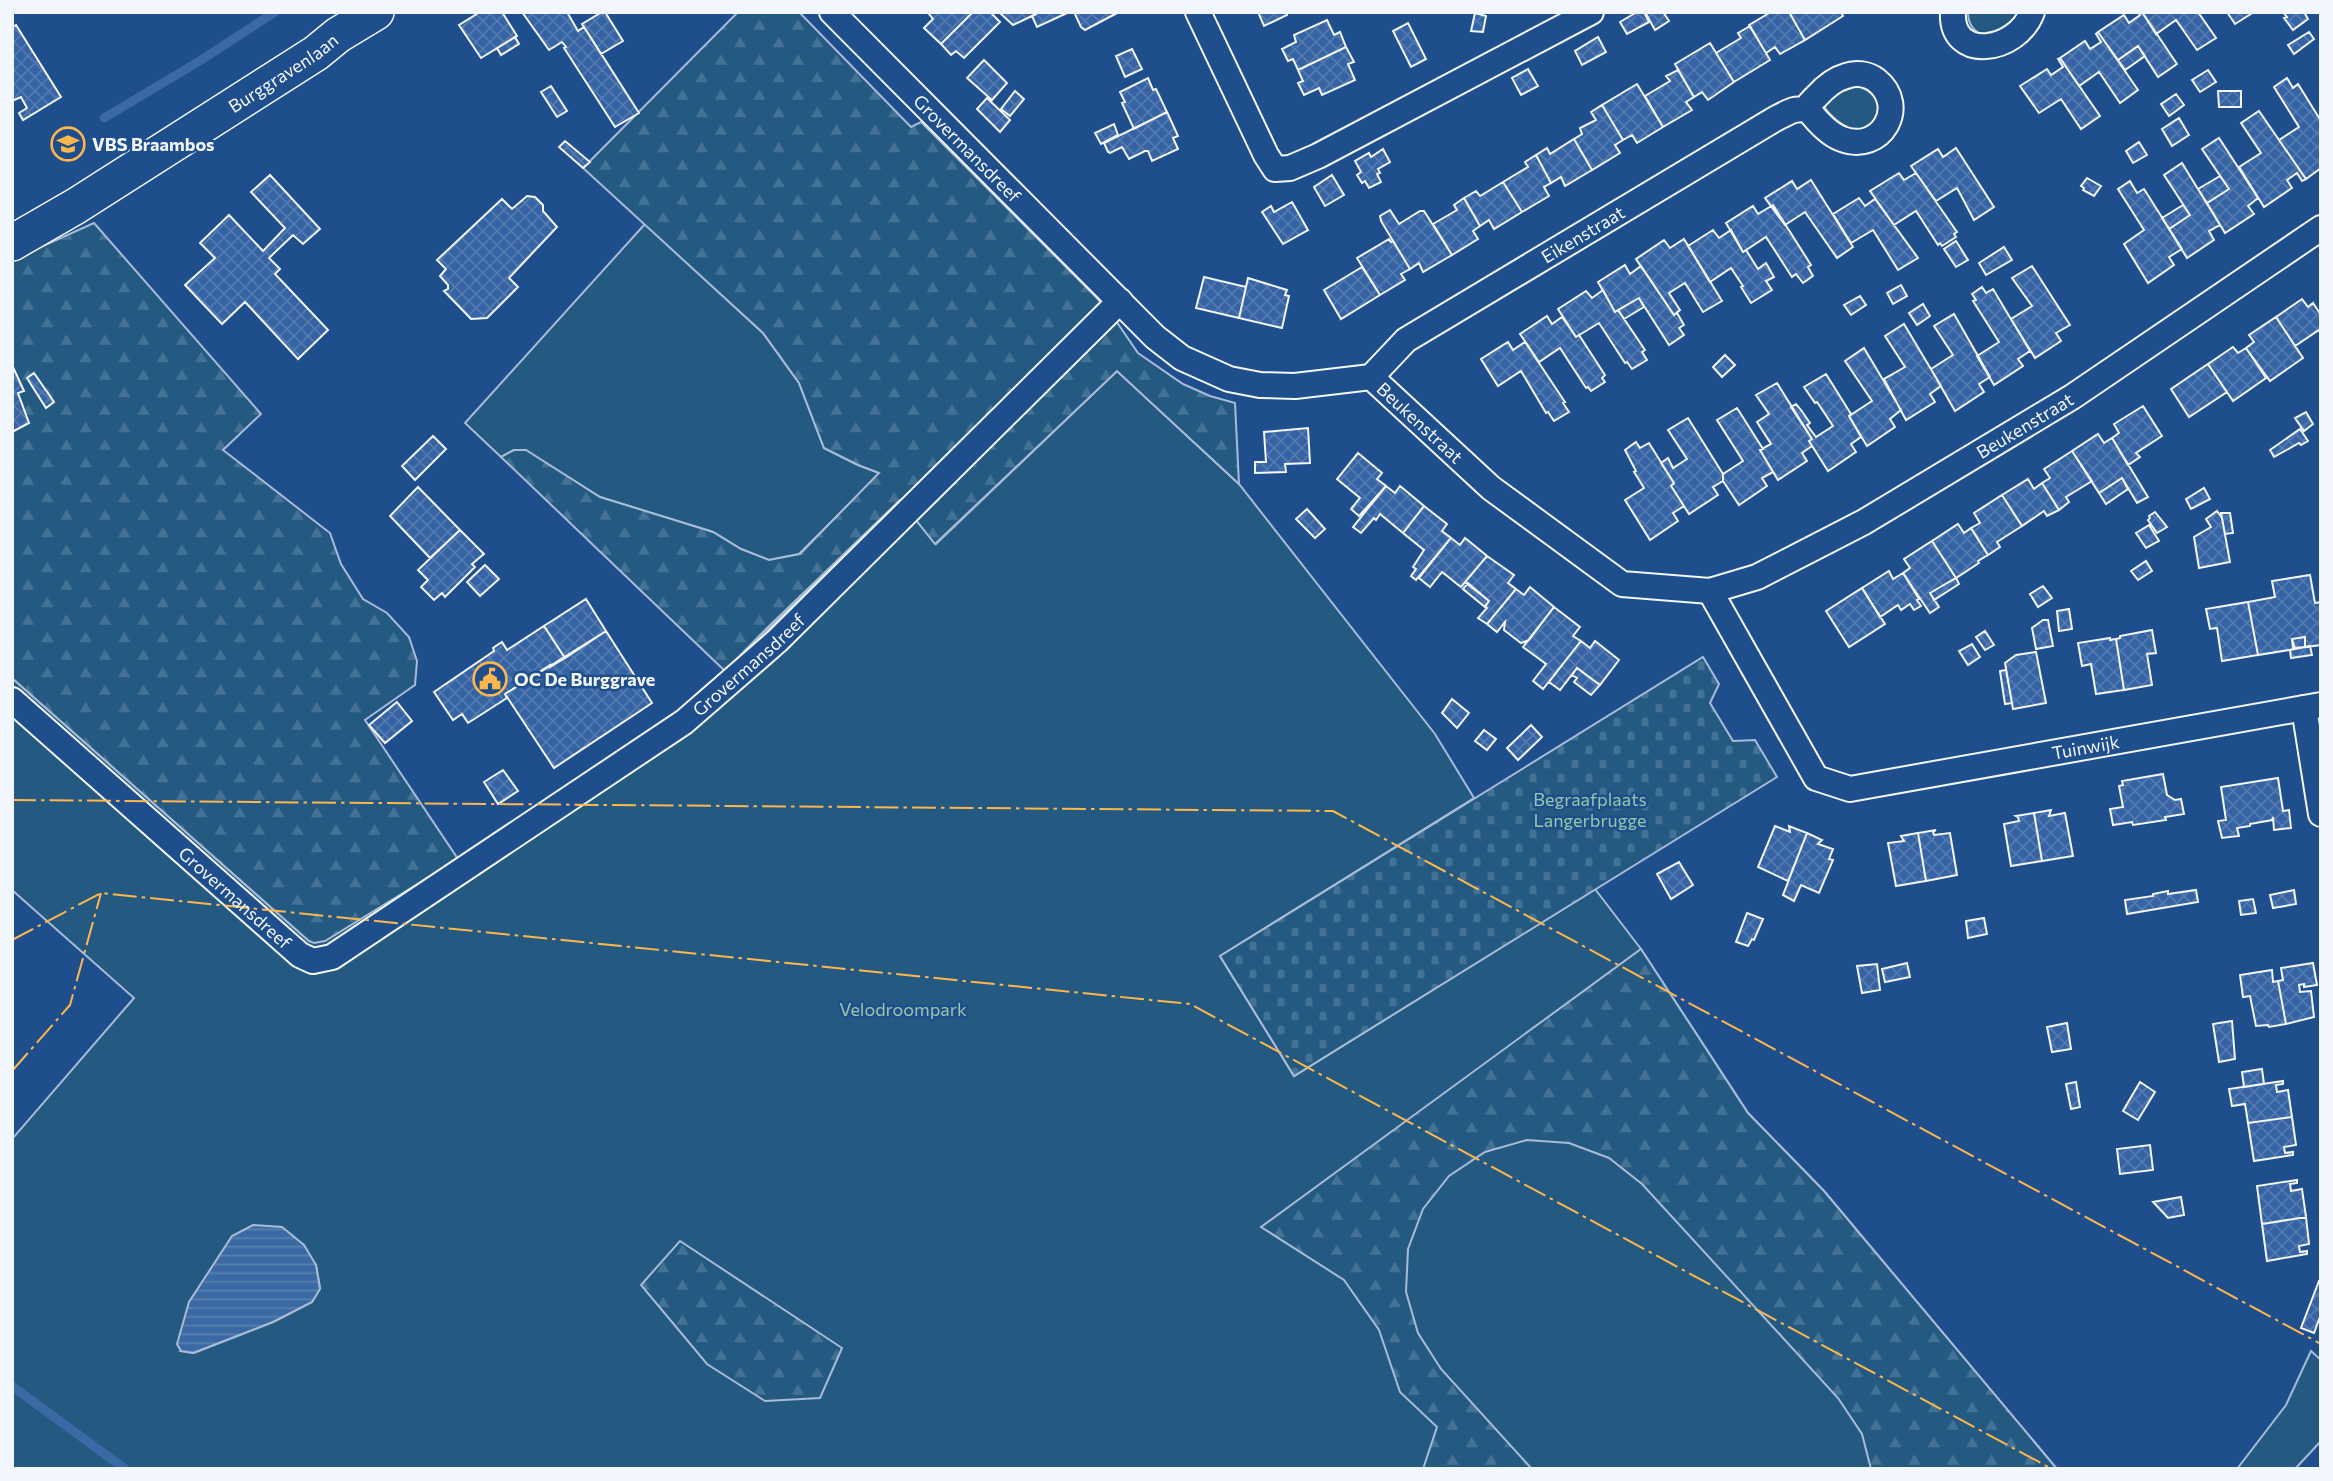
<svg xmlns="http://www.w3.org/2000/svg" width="2333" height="1481" font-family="Commissioner,sans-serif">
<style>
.green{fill:#245a82;stroke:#a8bbd7;stroke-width:2;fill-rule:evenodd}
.forest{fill:url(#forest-firs);stroke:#a8bbd7;stroke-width:2}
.cemetery{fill:url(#cemetery-stones);stroke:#a8bbd7;stroke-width:2}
.water{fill:url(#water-rules);stroke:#a8bbd7;stroke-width:2}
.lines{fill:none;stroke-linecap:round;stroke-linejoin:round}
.stream{stroke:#3b69a3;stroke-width:9}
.building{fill:url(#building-cross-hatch);stroke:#f2f6ff;stroke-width:2}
.minor-casing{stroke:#f2f6ff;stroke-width:28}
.secondary-casing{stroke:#f2f6ff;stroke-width:38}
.minor{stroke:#1f4e8c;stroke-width:24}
.secondary{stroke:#1f4e8c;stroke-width:35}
.power{stroke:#ffb74d;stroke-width:2;stroke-dasharray:24 5 3.5 5;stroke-linecap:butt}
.labels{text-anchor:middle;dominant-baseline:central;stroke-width:5;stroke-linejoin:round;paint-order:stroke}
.street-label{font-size:18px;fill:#f2f6ff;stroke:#1f4e8c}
.poi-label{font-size:18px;font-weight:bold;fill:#f2f6ff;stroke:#1f4e8c;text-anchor:start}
.park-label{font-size:18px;fill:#97c8a6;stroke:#1f4e8c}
</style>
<defs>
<pattern id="forest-firs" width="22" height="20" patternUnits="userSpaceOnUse" patternTransform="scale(1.75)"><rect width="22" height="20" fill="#245a82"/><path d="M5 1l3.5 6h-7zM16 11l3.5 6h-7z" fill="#447295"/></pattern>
<pattern id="cemetery-stones" width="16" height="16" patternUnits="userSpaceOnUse" patternTransform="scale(1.75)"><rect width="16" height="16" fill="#245a82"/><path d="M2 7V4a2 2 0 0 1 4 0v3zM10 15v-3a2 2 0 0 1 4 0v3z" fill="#447295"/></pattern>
<pattern id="water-rules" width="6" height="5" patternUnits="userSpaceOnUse" patternTransform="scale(1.75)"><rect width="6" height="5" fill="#3b69a3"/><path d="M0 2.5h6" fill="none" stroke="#587fb1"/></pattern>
<pattern id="building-cross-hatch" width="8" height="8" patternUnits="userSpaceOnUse" patternTransform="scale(1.75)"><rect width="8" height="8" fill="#3563a3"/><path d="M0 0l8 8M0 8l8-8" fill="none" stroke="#537ab1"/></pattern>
</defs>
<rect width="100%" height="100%" fill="#1f4e8c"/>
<path class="green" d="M1968,12h50v5l-18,15 -19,3c-9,-6 -13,-12 -13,-23z
M1856,86c43,10 16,63 -17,36 -6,-5 -12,-9 -15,-16l11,-12z
M645,224l118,109 36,50 25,65 34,17 22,8 -81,81 -30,6 -28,-11 -28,-17 -113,-35 -53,-33 -33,-14 -13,7 -36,-34z
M1117,371l122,113 196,250 39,64 -254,158 74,120 301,-187 46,60 107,164 76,78 233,278h-2045v-330l122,-141 -122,-108v-212l297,263 149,-82 219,-145 48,-43 176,-172 35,45zM316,1265l4,23 -8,14 -39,20 -79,31 -13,-2z
M2311,1351l10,9v81l-26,28h-58l49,-64z"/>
<path class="forest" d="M738,12h61l112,115 10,-5 175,175 18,21 24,35 45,31 27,12 25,7 4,81 -122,-113 -182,173 -35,-44 -134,129 -41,42 -224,-214 13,-7h12l74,47 113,35 28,17 28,11 31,-6 79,-81 -21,-8 -34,-17 -25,-65 -36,-50 -180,-165z
M94,223l167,191 -38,36 107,83 11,31 22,35 24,14 22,24 8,24 -2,24 -50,35 93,139 -133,82 -11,2 -5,-2 -297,-263v-418z
M1641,949l107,164 76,78 233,278h-186l-9,-35 -24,-36 -196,-214 -33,-26 -40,-15 -42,-3 -42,12 -36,24 -26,33 -15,40 -2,43 12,41 23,36 91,100h-109l14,-42 -37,-35 -21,-62 -35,-50 -83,-53z
M680,1241l162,107 -22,50 -55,3 -58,-37 -66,-79z"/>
<path class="cemetery" d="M1703,657l16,27 -9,19 23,38 22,-1 22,37 -483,299 -74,-120z"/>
<path class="water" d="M253,1225l29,2 22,18 12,20 4,24 -8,13 -39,20 -80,31 -12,-2 -4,-7 12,-42 43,-66z"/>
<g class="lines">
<path class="stream" d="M104,118l94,-56 77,-50
M12,1386l113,83"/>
</g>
<path class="building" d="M480,12h22l15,24 -36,22 -22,-33z
M522,12h45l11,19 6,-4 55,86 -24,14 -51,-79 2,-1 -4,-5 -13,8z
M602,12h3l18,29 -22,13 -19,-30z
M931,12h42l-32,32 -17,-16 9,-9 -4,-5z
M973,12h17l10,10 -36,36 -8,-7 -5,4 -10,-11z
M1001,12h35v2l-23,11 -13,-12z
M1039,12h28v1l-30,14 -5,-11z
M1074,12h45l-34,18 -4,-3z
M1258,12h28l1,3 -23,11z
M1637,12h7l5,10 -22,12 -7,-12z
M1645,12h18l6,9 -14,9z
M1771,12h18l16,28 -25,14 -5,-7 -9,6 -17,-28z
M1789,12h52l2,4 -38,24z
M2138,12h4l35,52 -19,13 -20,-31 -20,14 -20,-28 26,-17 5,8 11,-8z
M2142,12h56l18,26 -19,12 -21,-30 -20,14z
M2227,12h27l-19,12z
M2283,12h21l4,7 -15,11 -9,-12 3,-1z
M1475,13l11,3 -3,16 -12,-1z
M1327,20l7,15 6,-3 6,15 -48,23 -5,-11 -5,2 -6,-12 14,-7 -2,-7z
M1408,23l18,36 -15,8 -18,-36z
M16,25l45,72 -38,23 -4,-7 8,-5 -6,-11 -9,4v-74z
M1750,26l20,34 -36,22 -18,-29 25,-15 -3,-5z
M2098,32l40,58 -18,13 -21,-31 -20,14 -19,-28 25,-17 5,8 11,-7 -5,-8z
M2309,32l5,7 -20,15 -6,-9z
M515,37l4,7 -18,11 -4,-7z
M1598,37l8,15 -24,13 -7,-14z
M1710,43l24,39 -26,18 -6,-8 -8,5 -19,-33z
M2138,46l7,10 -20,14 -7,-10z
M1346,47l8,15 -6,2 7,16 -33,15 -3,-7 -15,7 -6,-12 5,-2 -5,-11z
M1132,49l10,20 -17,8 -9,-21z
M2060,58l40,58 -19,13 -20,-30 -22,14 -19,-27 27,-17 4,6 12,-8 -5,-8z
M984,60l23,23 -15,17 -25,-22z
M1528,69l10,17 -17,9 -9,-17z
M1678,70l16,27 -8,5 6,8 -29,17 -18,-31 25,-15 -4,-5z
M2208,70l8,12 -16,10 -8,-12z
M1148,78l5,12 3,-1 11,23 -33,17 -12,-26 3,-1 -5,-10z
M2287,78l6,10 5,-4 23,37v47l-15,11 -27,-39 20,-13 -25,-40z
M1637,84l26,43 -26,16 -5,-8 -9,5 -21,-35z
M551,86l16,25 -10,6 -16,-25z
M1015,91l9,8 -14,17 -9,-7z
M2218,91h23v16h-22z
M2176,94l8,11 -15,11 -8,-12z
M987,98l23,22 -10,12 -23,-23z
M1602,105l21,35 -8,5 5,8 -28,17 -18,-31 8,-5 -2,-6 16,-8 -5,-8z
M2259,111l47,68 -4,2 -5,-8 -10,7 5,8 -28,19 -25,-40 22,-14 -20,-30z
M1167,112l11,24 -5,2 5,11 -26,12 -4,-10h-3l-16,8 -7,-12 -12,6 -2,-1 -4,-9z
M2179,118l10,17 -17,11 -10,-17z
M1114,124l4,11 -17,9 -6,-11z
M2219,138l39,60 -10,8 6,8 -29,19 -18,-30 22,-14 -27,-40z
M1574,139l18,31 -27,16 -4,-9 -10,6 -15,-28 11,-7 3,6z
M565,141l25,21 -7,6 -24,-21z
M2139,142l8,13 -14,8 -7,-12z
M1956,148l38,59 -20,13 -17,-32 -21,13 -25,-35 27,-17 5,8z
M1383,149l7,13 -12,7 2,4 -3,1 4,8 -12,6 -4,-7 -3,2 -5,-8 4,-3 -6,-11 14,-8 2,4z
M1536,155l15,28 -7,4 5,9 -27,16 -19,-30 25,-15 -3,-5z
M2182,163l38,62 -11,6 5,9 -27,18 -18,-29 21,-14 -26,-40z
M1899,173l5,7 12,-7 41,59 -3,2 2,3 -14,9 -2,-3 -2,2 -22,-34 -22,14 -24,-34z
M270,175l50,54 -17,15 -10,-9 -24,23 11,11 -5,5 53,56 -30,29 -53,-57 -23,22 -37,-39 30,-27 -15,-15 29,-28 34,36 22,-23 -34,-36z
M1332,175l12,20 -19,11 -11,-19z
M2220,176l9,13 -22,14 -9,-14z
M2087,178l14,8 -7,10 -11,-6 1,-2 -3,-2z
M1811,180l42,67 -16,11 -32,-46 -20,13 -20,-27 27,-17 5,8z
M2130,181l7,12 7,-4 38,60 -13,8 5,8 -26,18 -24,-39 20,-14 -26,-41z
M1503,182l19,30 -28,17 -5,-9 -9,6 -16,-28 12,-7 4,5z
M527,196l8,1 8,8v6l14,16 -48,51 9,9 -31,31 -16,1 -27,-28 4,-2v-4l-8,-9 6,-7 -9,-9 65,-61 10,10z
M1464,198l16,28 -7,5 5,8 -26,16 -19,-31 24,-14 -3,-5z
M1859,198l6,8 10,-7 43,59 -20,12 -25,-40 -22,13 -18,-29z
M1292,202l16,28 -25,14 -21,-32 9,-6 3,6z
M1773,205l38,60 -3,2 5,9 -10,7 -7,-9 -4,3 -26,-40 -23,15 -17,-29 27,-17 5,8z
M2183,205l7,10 -21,14 -7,-11z
M1390,210l9,14 21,-13h4l28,44 -29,17 -4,-9 -9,6 -29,-48 -1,-5z
M1713,230l6,8 12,-8 12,22 3,-2 12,19 8,-6 8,14 -8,4 6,9 -21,13 -10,-16 2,-1 -12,-18 -21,14 -22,-36z
M1389,239l2,3 2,-1 17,28 -9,5 4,6 -25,15 -23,-37z
M1684,239l38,62 -19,11 -18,-29 -16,10 11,17 -6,5 -38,-56 28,-19 6,8z
M1956,241l12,19 -12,7 -12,-18z
M2004,247l8,13 -26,15 -7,-12z
M1625,265l5,9 11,-8 33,49 3,-2 7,12 -5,3 5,7 -15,10 -30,-47 -24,14 -17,-30z
M2032,266l38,59 -14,8 5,8 -26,17 -24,-39 21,-13 -20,-28z
M1362,267l18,28 -39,24 -17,-29z
M1204,277l42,10 -7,31 -43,-10z
M1248,278l39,12 -2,5 4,1 -7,32 -43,-10z
M1901,285l6,11 -14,8 -6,-11z
M1982,287l4,6 7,-4 37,62 -12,8 5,7 -29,19 -17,-29 22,-14 -26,-41 3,-1 -4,-6z
M1603,290l12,22 3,-2 27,40 -3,2 5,8 -15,9 -5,-7 -2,1 -26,-40 -23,14 -18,-28 28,-18 6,7z
M1860,296l6,9 -15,10 -7,-10z
M1639,298l5,9 -20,12 -6,-9z
M2302,299l6,8 5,-4 8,12v18l-2,-3 -24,16 -19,-29z
M1923,304l7,12 -13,9 -8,-12z
M1954,314l36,63 -11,7 5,8 -29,19 -24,-42 22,-14 -19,-29z
M1547,316l5,8 10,-7 14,20 3,-2 26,40 -3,3 3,4 -14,9 -3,-4 -2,1 -26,-40 -21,14 -19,-28z
M2276,317l27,41 -33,23 -24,-33 8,-6 -5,-7z
M1904,324l37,62 -11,8 5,8 -29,18 -22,-41 21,-12 -20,-31z
M1508,342l5,8 12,-8 40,60 -2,1 6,9 -15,9 -6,-9 -2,1 -25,-42 -23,15 -17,-27z
M2233,347l5,6 8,-5 20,30 -33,23 -25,-37z
M1864,348l37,62 -11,9 5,8 -28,19 -18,-30 23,-15 -27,-40z
M1725,355l10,10 -13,12 -9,-10z
M2208,364l19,28 -38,25 -18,-28z
M12,365l12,26 -6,2 11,30 -17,9z
M34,373l20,29 -8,6 -19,-30z
M1826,374l25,40 -2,2 12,21 -10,7 5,8 -28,19 -19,-30 3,-2 -21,-32 5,-3 5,6 9,13 -3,2 9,12 17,-11 -16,-24 -2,1 -11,-16z
M1777,383l35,56 -3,2 3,5 -10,7 5,8 -29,19 -18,-30 11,-6 -14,-22 12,-8 -13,-19z
M2143,406l19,30 -26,17 4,4 -12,8 -16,-27 7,-5 -5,-9z
M1737,408l26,41 -3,1 13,22 -11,6 5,8 -28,19 -16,-24v-7l20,-13 -26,-41z
M2306,412l7,12 -9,7 -9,-13z
M1688,418l35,56v7l-10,6 5,8 -29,19 -18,-28 3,-3 -13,-20 7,-5 5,10 14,-9 -19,-29z
M1308,428l2,35 -25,1 1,8 -31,1v-11h11l-2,-30z
M2300,429l8,12 -7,4 -2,-2 -25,14 -4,-7z
M2098,434l6,9 8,-5 36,59 -11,6 -15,-25 -23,15 -27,-42z
M433,436l13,13 -31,31 -13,-14z
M1636,442l4,6 9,-5 25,40 -3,3 13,20 -11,7 5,8 -28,19 -25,-40 19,-12 -10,-16 2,-1 -11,-21z
M2072,451l20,30 -26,16 3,5 -10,8 -17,-27 8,-5 -6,-9z
M1358,453l24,20 -5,6 9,7 -27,30 -8,-7 9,-11 -23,-19z
M2122,478l6,11 -22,15 -7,-11z
M2028,479l6,10 8,-6 17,27 -12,6 -3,-5 -22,15 -20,-31z
M1386,486l9,7 5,-7 24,20 -21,27 -23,-19 -4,6 -2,-2 -13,15 -8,-6z
M418,487l42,43 -30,28 -40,-42z
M2204,488l6,11 -19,10 -5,-10z
M2002,495l20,31 -25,16 3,5 -12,8 -17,-27 9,-5 -6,-10z
M1424,506l23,18 -5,7 9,7 -35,42 -5,-4 5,-7 -3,-2 11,-17 -21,-17z
M1307,509l18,20 -10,9 -19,-19z
M2217,511l5,7 8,44 -31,6 -5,-31 17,-10 -5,-8z
M2155,512l12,15 -10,6 -9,-13 2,-2 -1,-2z
M2221,513h9l3,20 -8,1z
M1958,524l6,9 7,-5 17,27 -10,6 1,2 -23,15 -24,-37z
M2149,525l10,16 -13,7 -10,-15z
M460,530l24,24 -12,10 3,3 -30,30 -3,-4 -8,7 -13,-13 7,-7 -10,-10z
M1451,538l9,7 5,-7 22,18 -26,31 -19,-15 -12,15 -11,-9z
M1932,541l24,37 -26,15 9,14 -9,6 -27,-40 7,-5 -6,-9z
M1487,556l27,19 -6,8 8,6 -29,35 -9,-6 9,-10 -2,-2 4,-5 -24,-19z
M2146,561l6,10 -14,9 -7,-9z
M485,565l14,14 -19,17 -13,-14z
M1889,571l4,8 10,-6 16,26 -2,1 4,6 -7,4 -4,-6 -9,6 -3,-5 -18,12 -18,-29z
M2310,575l5,28 6,-1v43l-16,2v-10l-13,2 3,10 -37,6 -10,-53 27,-5 -3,-16z
M1956,578l3,6 -25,16 -4,-7z
M1468,583l21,18 -4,6 -22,-18z
M2043,586l9,12 -14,9 -8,-13z
M1530,587l24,20 -25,33 -8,3 -17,-13 1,-8 -8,10 -10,-8 29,-35 8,6z
M1862,588l23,36 -36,23 -23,-36z
M586,599l20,32 -41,27 -21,-32z
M2248,602l10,53 -36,6 -5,-33 -7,1 -4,-20z
M1554,607l26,20 -7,9 8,5 -38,48 -10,-8 13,-17 -23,-17z
M2069,609l3,20 -13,2 -2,-20z
M2043,620h5l5,26 -17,3 -4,-21z
M544,626l21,32 -15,9v-2l-45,29 2,4 -39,25 -6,-9 -9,6 -19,-28 60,-41 -1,-3 9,-6 5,8z
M2152,630l4,23 -9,1 5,31 -28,5 -8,-51 4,-1v-2z
M606,631l46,72 -98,65 -49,-74z
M1985,631l9,14 -9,5 -9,-13z
M2305,637v10l-12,1 -1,-9z
M2110,638v2l6,-1 8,51 -28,4 -5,-30 -9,2 -4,-23z
M1581,641l9,7 5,-7 24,19 -19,25 -23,-17 -17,22 -11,-8z
M1972,644l8,13 -12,8 -9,-14z
M2310,646l2,9 -21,3 -1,-8z
M2036,652l10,51 -33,6 -8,-46 11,-8z
M1577,668l23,17 -9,10 -17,-13 3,-4 -5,-3z
M2006,670l6,33 -7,1 -5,-33z
M1452,699l17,14 -12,15 -15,-15z
M397,702l15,19 -27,22 -16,-18z
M1531,725l11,12 -24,23 -11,-12z
M1484,730l12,9 -9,11 -12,-9z
M503,770l15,21 -20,13 -14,-22z
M2163,774l4,21 8,5 6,-1 3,15 -19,3 1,3 -33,5 -1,-3 -19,3 -3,-16 13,-2 -4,-21 4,-1 -1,-4z
M2278,778l5,33 6,-1 2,18 -17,2 -1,-13 -1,3 -22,4v2l-13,2 2,8 -17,2 -4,-17 8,-1 -5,-33z
M2051,810l-2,6 16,-3 8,43 -31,5 -8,-48z
M2034,813l8,48 -31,5 -7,-42 15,-3 -1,-4 -2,-1z
M1775,826l15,6 -1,-6 18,7 -19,48 -30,-14z
M1936,830l-3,2 1,3 16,-2 7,42 -31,6 -8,-48z
M1807,833l15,7 -4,4 15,5 -4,10 4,1 -14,33 -18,-8 -7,16 -11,-6z
M1918,833l8,48 -30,5 -8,-43 16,-2 -3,-5z
M1679,862l14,23 -22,14 -14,-25z
M2196,890l2,12 -71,12 -2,-14 28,-4v-2l15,-3v3z
M2294,890l2,14 -23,4 -3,-13z
M2253,899l3,14 -15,2 -2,-14z
M1747,913l16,6 -9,21 -2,-1 -4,7 -12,-4z
M1984,918l3,16 -19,4 -2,-17z
M1907,963l3,14 -25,5 -3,-13z
M2313,963l4,22 -13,2v-3l-5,1 1,7 11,-1 3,26 -28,7 -8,-43 5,-1 -2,-12z
M1877,964l3,26 -18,3 -5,-27z
M2272,970l1,12 5,-1 8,43 -17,3 -1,-2 -12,1 -6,-30 -7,1 -3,-22z
M2232,1021l3,38 -16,3 -6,-38z
M2067,1023l4,26 -19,3 -5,-25z
M2262,1069l2,15 -20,3 -2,-15z
M2283,1081v3l-7,1 1,7 11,-2 4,27 -44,6 -3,-19 -13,2 -3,-17z
M2076,1082l4,25 -9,2 -5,-25z
M2140,1082l15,10 -17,28 -15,-9z
M2292,1117l4,28 -12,2 1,6 8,-1v3l-39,6 -6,-38z
M2150,1145l3,25 -33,4 -3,-25z
M2297,1180v3l-7,1 1,7 11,-2 4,28 -44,7 -5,-38z
M2181,1197l3,18 -16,3 -15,-16z
M2306,1217l3,27 -10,2 1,6 7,-1v3l-40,7 -5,-37z
M2319,1281h2v33l-7,19 -13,-5z"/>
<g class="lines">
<defs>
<g id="minor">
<path id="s1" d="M832,12l323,325 27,21 47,21 31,6 35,1 76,-9 120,111 131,96 88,7 47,-14 107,-55 208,-125 249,-169"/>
<path d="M1198,12l68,143 9,14 15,-1 28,-12 273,-144"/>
<path d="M1953,12c-3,50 64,41 79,0"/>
<path id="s2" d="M1371,377l35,-37 369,-221c6,-3 13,-7 19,-9 4,-1 8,0 11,-2 4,-2 7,-8 11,-11 8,-9 19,-18 30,-21 10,-4 22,-2 30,4 33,26 5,74 -34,59 -14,-5 -26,-19 -35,-31"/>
<path id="s3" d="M1710,591l106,187 34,11 471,-84"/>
<path id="s4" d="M12,700l288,255 13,6 19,-4 352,-235 93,-81 343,-340"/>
<path d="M2304,708l17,106"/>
</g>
<g id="secondary">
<path id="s5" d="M12,243l64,-37 240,-153 22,-18 38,-23"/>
</g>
</defs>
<use href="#minor" class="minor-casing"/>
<use href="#secondary" class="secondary-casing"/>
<use href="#minor" class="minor"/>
<use href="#secondary" class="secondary"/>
<path class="power" d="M12,800l1321,11 988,533
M12,940l89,-47 1089,111 862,465
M12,1071l58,-66 31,-112"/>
</g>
<defs>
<symbol id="school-ring" viewBox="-11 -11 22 22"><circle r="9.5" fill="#1f4e8c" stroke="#ffb74d" stroke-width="1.5"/><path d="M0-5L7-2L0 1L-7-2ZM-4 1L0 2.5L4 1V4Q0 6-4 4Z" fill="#ffb74d"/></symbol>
<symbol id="civic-ring" viewBox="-11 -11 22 22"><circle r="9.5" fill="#1f4e8c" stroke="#ffb74d" stroke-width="1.5"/><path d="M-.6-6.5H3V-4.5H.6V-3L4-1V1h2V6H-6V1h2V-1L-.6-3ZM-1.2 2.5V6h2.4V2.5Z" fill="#ffb74d"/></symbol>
</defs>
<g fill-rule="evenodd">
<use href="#school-ring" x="49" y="125" width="38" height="38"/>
<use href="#civic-ring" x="471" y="660" width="38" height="38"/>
</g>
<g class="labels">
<g class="street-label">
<text stroke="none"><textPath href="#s5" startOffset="320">Burggravenlaan</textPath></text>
<text stroke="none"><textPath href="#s1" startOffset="192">Grovermansdreef</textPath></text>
<text stroke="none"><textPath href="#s2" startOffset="257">Eikenstraat</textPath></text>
<text stroke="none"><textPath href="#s1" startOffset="754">Beukenstraat</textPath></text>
<text stroke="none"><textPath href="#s1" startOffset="1458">Beukenstraat</textPath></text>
<text stroke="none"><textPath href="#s4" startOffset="928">Grovermansdreef</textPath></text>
<text stroke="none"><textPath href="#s3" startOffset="490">Tuinwijk</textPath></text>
<text stroke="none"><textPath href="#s4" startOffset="298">Grovermansdreef</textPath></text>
</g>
<g class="poi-label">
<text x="92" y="144">VBS Braambos</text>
<text x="514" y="679">OC De Burggrave</text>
</g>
<g class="park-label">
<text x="1590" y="799">Begraafplaats<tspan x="1590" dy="21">Langerbrugge</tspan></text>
<text x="903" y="1009">Velodroompark</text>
</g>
</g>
<rect width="2333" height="1481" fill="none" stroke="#f2f6ff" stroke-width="28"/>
</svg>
